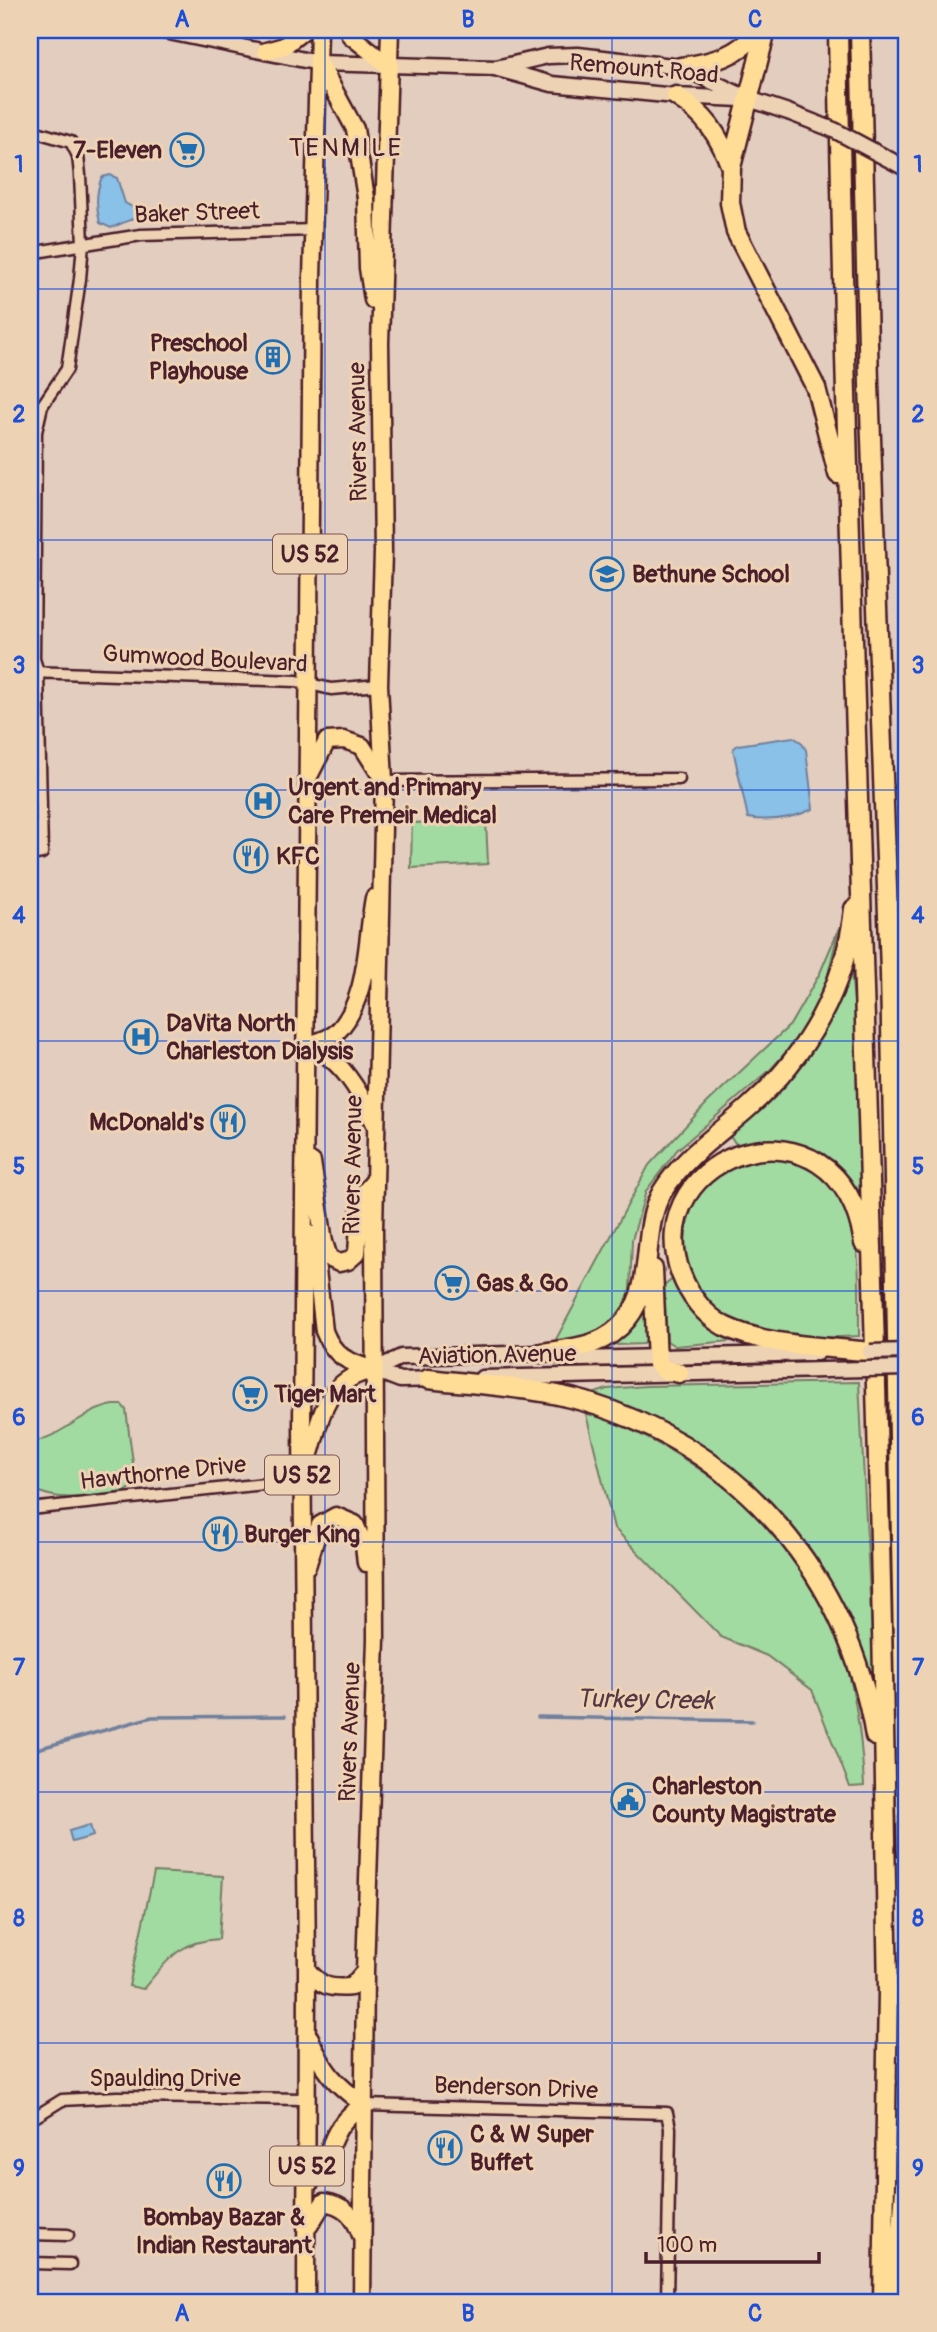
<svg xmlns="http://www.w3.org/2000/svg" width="937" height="2332" font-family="Pangolin,sans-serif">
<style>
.green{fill:#a1dba1;stroke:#767d66;stroke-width:2}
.water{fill:#89c1e8;stroke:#70809c;stroke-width:2}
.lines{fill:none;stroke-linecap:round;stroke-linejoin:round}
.stream{stroke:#70809c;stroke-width:3.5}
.street-casing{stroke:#4a1f2b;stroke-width:15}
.secondary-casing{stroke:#4a1f2b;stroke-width:19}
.primary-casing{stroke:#4a1f2b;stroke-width:21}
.highway-casing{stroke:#4a1f2b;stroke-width:23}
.street{stroke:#edd2b4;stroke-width:10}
.secondary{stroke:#edd2b4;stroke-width:14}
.primary{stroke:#ffdd96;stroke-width:16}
.highway{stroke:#ffdd96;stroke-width:18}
.secondary-bridge-casing{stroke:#4a1f2b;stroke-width:19;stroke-linecap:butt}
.secondary-bridge{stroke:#edd2b4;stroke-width:14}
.grid{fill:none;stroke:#1d4ed8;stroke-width:2;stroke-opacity:0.55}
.labels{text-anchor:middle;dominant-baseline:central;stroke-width:6;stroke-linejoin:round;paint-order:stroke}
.shield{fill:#edd2b4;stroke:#7b5554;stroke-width:2}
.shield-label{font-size:23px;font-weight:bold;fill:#4a1f2b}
.street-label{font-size:24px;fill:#4a1f2b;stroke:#edd2b4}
.poi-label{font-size:24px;font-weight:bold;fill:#4a1f2b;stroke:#edd2b4;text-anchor:start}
.neighbourhood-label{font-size:26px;letter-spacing:2px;fill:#4a1f2b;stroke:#edd2b4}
.water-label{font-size:26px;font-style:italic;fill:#533747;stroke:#edd2b4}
.neatline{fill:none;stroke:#1d4ed8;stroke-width:2.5}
.grid-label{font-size:23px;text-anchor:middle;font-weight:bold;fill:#1d4ed8}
</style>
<rect width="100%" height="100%" fill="#e2cdbe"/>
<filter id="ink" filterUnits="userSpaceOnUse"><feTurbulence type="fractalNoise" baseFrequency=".0143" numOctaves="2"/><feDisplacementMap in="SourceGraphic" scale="14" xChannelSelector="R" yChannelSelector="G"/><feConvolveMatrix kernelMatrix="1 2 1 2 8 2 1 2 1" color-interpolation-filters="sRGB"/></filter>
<g filter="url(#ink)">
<path class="green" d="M486,820l2,44 -77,4 1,-45z
M839,928l-14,59 -24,49 -32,35 -92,79 -31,41 -14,49 -2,50 -5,19 -36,31 -36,5 96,-180 59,-63 82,-77 30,-52z
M848,971l3,1 6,57 5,164h-5c-31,-42 -65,-63 -118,-46l-11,-12z
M777,1158c10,3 23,4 32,9 59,30 49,113 50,169 -46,3 -100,3 -140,-25 -54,-39 -41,-133 26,-151 10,-2 22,-1 32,-2z
M674,1278l48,56 9,7 -56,5 -8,-5 -3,-55z
M646,1301l1,40 -4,3 -26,1 -3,-3z
M859,1382l15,293h-5c-21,-73 -74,-161 -137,-205 -40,-27 -98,-52 -142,-75l17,-6 39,-3z
M114,1405h8l4,5 9,68 -3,9 -7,5c-34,4 -64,12 -95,-4v-46c32,-4 52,-32 84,-37z
M585,1410c93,36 184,95 234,185 32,56 42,128 45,191l-14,1 -38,-97 -45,-34 -46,-19 -107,-109z
M154,1872l69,4 -4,63c-41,2 -51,21 -76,50l-14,-3z"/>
<path class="water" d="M110,175l7,3 8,25 9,5 3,9 -26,11 -11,-5c-4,-15 -4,-32 2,-46z
M793,737l8,5 5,8 7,59c-22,10 -42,13 -65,9l-15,-69 5,-4z
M90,1825l3,11 -21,6 -3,-11z"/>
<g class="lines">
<path class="stream" d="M538,1717l214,4
M30,1751l122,-34 133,-1"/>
<defs>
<path id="street" d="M30,130l41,12 7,14 2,19 3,69 -3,35 -13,90 -25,37 -6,26 -2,227 4,13 4,181 -12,2
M30,253l111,-18 173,-5
M30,672l267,9 34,8 48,-4
M384,781l295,-2
M30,1509l272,-29
M364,2105l303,8 3,15 -3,174
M30,2120l32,-20 55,-3 189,2
M30,2234l38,1
M30,2263l40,1"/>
<path id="secondary" d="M159,30l160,33 177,5 52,-12 30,-1 103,12 68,32 39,13
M498,69l54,15 124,12 65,3
M374,1370l27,-13 140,-4 40,6 236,-6
M374,1370l26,10 37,-1
M482,1378l342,-8"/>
<path id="primary" d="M349,30l1,5 40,32
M266,51l18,-5 20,-16
M321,66l34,63 11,69 2,70 5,32
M309,776l18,-35 17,-1 18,6 21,33
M306,1046c10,-4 21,-6 30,-13 33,-32 30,-93 38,-135
M306,1046c34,8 55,48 69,78
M312,1162l12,80 5,16 10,5 9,-2 9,-8 4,-57 14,-16
M313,1235l11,96c10,26 24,31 50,39
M307,1463c14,-41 15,-84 67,-93
M307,1566l13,-41 16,-9 19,8 9,21 2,18
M307,1970c14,16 22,19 44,17l14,-16
M310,2038c14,34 24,45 54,67
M308,2184c26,-21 16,-57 56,-79
M309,2226l15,-24c21,3 30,14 37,33
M306,2302l1,-332 -5,-544 10,-1148 7,-248
M362,2302l3,-331 11,-332 -2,-410 10,-448 -5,-96 4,-133 -3,-209 10,-313"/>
<path id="highway" d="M766,30l-35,137 -1,36 6,29 80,156 22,86
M838,30c10,605 39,1209 48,1814
M860,30l9,353 21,589 17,879
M681,67c31,-4 58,-11 78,-37
M676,96c29,18 43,39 55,71
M864,1243c-25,-160 -228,-91 -183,31 8,21 23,41 43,52 44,21 98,20 146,26
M653,1269l4,93 7,8 15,3
M541,1353c33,-5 64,-6 86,-34 29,-35 13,-89 35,-127 22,-36 56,-57 87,-85 58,-51 97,-121 105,-198
M428,1379c52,6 107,8 158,23 158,48 262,174 289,334
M883,2302l5,-310 -3,-159
M897,2302l10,-142"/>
</defs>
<use href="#street" class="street-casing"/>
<use href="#secondary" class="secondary-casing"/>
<use href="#primary" class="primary-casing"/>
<use href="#highway" class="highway-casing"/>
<use href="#street" class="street"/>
<use href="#secondary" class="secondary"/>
<use href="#primary" class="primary"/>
<use href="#highway" class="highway"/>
<defs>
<path id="secondary-bridge" d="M788,112l46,18 73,39
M870,1352l37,-1
M824,1370l83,-2"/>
</defs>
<use href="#secondary-bridge" class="secondary-bridge-casing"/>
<use href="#secondary-bridge" class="secondary-bridge"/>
</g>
</g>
<path class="grid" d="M325,30v2272M612,30v2272M30,289h877M30,540h877M30,790h877M30,1041h877M30,1291h877M30,1542h877M30,1792h877M30,2043h877"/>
<defs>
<symbol id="supermarket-ring" viewBox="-11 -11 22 22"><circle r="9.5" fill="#edd2b4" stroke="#1f6fb2" stroke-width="1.5"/><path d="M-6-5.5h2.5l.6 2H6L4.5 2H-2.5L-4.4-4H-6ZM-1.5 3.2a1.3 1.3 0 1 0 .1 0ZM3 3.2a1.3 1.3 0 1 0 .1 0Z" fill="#1f6fb2"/></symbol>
<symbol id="building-ring" viewBox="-11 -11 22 22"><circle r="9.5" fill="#edd2b4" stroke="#1f6fb2" stroke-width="1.5"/><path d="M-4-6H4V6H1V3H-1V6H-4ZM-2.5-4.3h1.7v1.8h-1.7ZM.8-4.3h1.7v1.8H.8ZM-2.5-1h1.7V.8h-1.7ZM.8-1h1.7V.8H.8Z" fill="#1f6fb2"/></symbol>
<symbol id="school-ring" viewBox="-11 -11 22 22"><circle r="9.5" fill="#edd2b4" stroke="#1f6fb2" stroke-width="1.5"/><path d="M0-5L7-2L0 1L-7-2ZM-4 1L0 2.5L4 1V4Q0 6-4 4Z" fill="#1f6fb2"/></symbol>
<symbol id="hospital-ring" viewBox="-11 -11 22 22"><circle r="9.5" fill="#edd2b4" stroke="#1f6fb2" stroke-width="1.5"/><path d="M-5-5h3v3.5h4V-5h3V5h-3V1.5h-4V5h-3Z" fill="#1f6fb2"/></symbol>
<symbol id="restaurant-ring" viewBox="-11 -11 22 22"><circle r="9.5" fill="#edd2b4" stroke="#1f6fb2" stroke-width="1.5"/><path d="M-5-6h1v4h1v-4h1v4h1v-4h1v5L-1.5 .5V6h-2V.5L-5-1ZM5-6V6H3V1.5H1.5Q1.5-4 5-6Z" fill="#1f6fb2"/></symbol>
<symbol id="civic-ring" viewBox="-11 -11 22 22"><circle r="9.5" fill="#edd2b4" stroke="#1f6fb2" stroke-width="1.5"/><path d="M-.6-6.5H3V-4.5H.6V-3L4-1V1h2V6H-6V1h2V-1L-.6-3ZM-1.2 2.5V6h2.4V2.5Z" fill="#1f6fb2"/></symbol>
</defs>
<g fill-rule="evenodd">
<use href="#supermarket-ring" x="168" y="131" width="38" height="38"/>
<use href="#building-ring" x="254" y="338" width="38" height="38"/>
<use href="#school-ring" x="588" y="555" width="38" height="38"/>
<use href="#hospital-ring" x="244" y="782" width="38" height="38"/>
<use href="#restaurant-ring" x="232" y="837" width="38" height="38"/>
<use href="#hospital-ring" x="122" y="1018" width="38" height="38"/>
<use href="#restaurant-ring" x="209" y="1103" width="38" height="38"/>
<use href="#supermarket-ring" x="433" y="1264" width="38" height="38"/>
<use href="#supermarket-ring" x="231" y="1375" width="38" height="38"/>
<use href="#restaurant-ring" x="201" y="1515" width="38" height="38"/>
<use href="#civic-ring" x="609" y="1781" width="38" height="38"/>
<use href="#restaurant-ring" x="426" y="2129" width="38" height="38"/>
<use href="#restaurant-ring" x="205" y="2162" width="38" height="38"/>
</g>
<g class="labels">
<g class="shield">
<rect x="273" y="534.5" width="74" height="39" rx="5"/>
<rect x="265" y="1455.5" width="74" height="39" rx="5"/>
<rect x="270" y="2146.5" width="74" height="39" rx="5"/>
</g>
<g class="shield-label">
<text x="310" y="554">US 52</text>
<text x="302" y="1475">US 52</text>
<text x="307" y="2166">US 52</text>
</g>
<g class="street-label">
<text transform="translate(644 69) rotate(5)">Remount Road</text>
<text transform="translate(197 213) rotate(-2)">Baker Street</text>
<text transform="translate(358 432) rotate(-91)">Rivers Avenue</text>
<text transform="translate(205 659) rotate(3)">Gumwood Boulevard</text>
<text transform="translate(353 1165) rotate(-89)">Rivers Avenue</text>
<text transform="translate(497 1355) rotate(-1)">Aviation Avenue</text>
<text transform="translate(163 1473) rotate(-6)">Hawthorne Drive</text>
<text transform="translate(350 1732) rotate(-88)">Rivers Avenue</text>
<text x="165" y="2078">Spaulding Drive</text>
<text transform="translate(516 2088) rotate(2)">Benderson Drive</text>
</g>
<g class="poi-label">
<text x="162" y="150" text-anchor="end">7-Eleven</text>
<text x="248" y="343" text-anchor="end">Preschool<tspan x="248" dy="28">Playhouse</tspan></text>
<text x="632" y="574">Bethune School</text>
<text x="288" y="787">Urgent and Primary<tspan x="288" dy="28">Care Premeir Medical</tspan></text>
<text x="276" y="856">KFC</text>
<text x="166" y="1023">DaVita North<tspan x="166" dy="28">Charleston Dialysis</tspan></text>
<text x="204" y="1122" text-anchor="end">McDonald's</text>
<text x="476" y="1283">Gas &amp; Go</text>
<text x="274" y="1394">Tiger Mart</text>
<text x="244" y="1534">Burger King</text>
<text x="652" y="1786">Charleston<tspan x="652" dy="28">County Magistrate</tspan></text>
<text x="470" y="2134">C &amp; W Super<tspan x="470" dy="28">Buffet</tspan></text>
<text x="224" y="2217" text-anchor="middle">Bombay Bazar &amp;<tspan x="224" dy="28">Indian Restaurant</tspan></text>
</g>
<g class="neighbourhood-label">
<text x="346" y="148">TENMILE</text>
</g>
<g class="water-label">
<text transform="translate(645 1700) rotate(1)">Turkey Creek</text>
</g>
</g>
<rect width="937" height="2332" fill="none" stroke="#edd2b4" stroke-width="77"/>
<path d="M646 2252v10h173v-10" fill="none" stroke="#4a1f2b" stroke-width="3.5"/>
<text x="657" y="2252" font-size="21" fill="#4a1f2b" stroke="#edd2b4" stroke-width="5" paint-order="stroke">100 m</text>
<rect x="38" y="38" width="860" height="2256" class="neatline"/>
<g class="grid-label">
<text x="182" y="27">A</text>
<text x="468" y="27">B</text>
<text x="755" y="27">C</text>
<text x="19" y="172">1</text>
<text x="918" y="172">1</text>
<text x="19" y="422">2</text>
<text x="918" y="422">2</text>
<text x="19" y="673">3</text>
<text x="918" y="673">3</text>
<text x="19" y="923">4</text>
<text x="918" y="923">4</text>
<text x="19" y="1174">5</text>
<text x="918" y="1174">5</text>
<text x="19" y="1425">6</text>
<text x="918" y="1425">6</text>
<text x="19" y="1675">7</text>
<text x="918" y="1675">7</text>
<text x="19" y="1926">8</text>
<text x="918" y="1926">8</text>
<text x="19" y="2176">9</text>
<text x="918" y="2176">9</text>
<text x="182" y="2321">A</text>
<text x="468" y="2321">B</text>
<text x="755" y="2321">C</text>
</g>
</svg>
